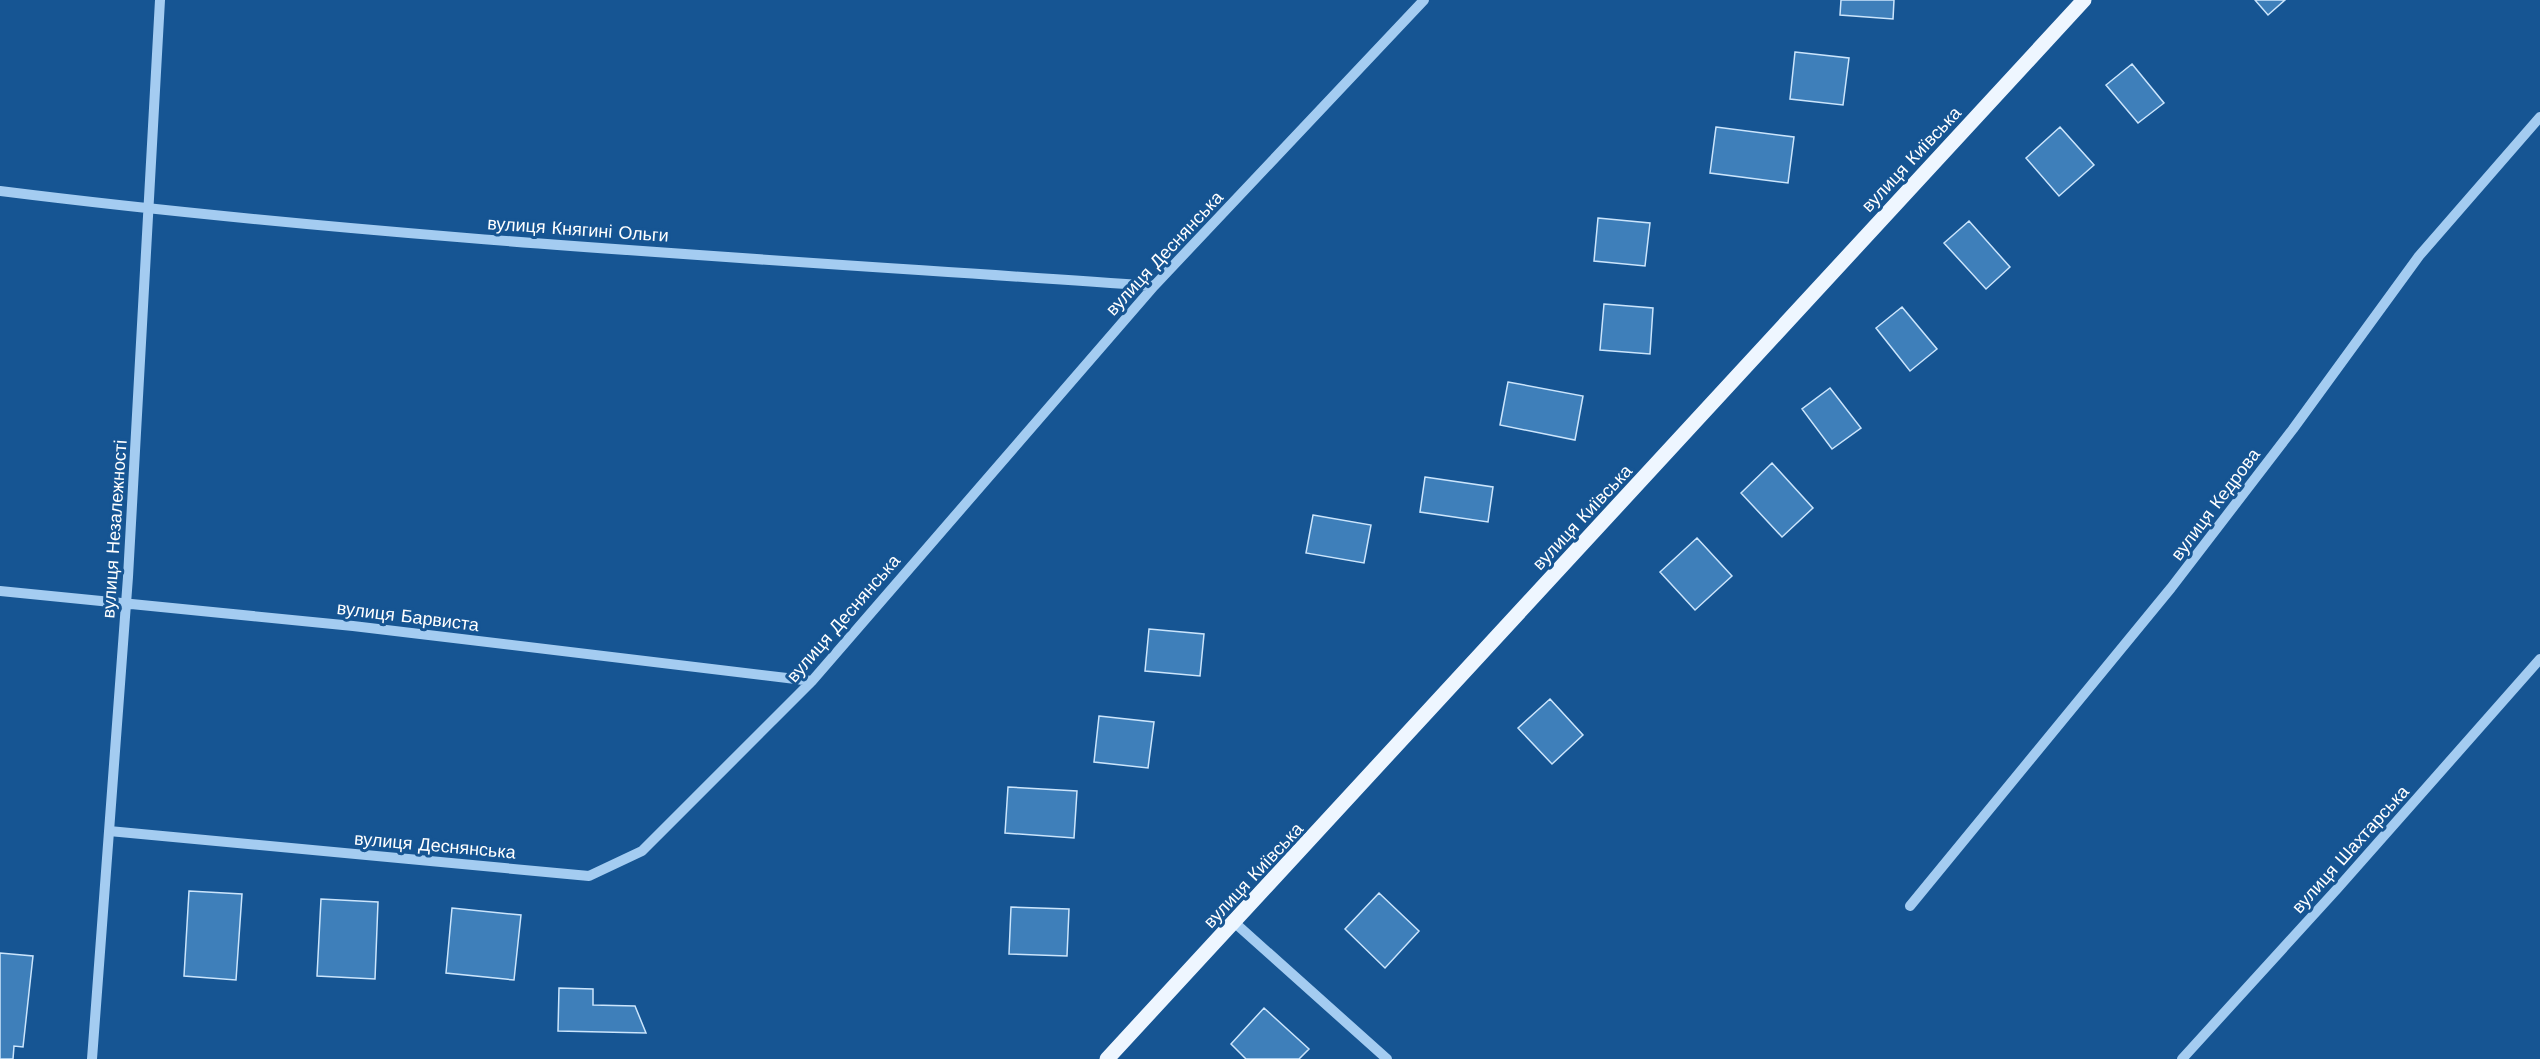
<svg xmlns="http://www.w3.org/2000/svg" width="2540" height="1059" font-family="'Work Sans',sans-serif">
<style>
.building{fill:#3e7fba;stroke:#cbe5fc;stroke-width:1.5}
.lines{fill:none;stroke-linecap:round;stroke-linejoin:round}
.minor{stroke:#a4ccf1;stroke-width:10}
.major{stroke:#eef6ff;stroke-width:15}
.labels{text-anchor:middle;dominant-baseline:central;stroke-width:6;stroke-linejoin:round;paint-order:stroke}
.street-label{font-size:18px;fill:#fff;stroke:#165593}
</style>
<rect width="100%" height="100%" fill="#165593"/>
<path class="building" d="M1841,0h53l-1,19 -53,-4z
M2255,0h30l-17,15z
M1795,52l54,6 -6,47 -53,-6z
M2132,64l32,39 -26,20 -32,-38z
M1716,127l78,10 -6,46 -78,-10z
M2060,127l34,38 -35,31 -33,-38z
M1598,218l52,5 -5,43 -51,-5z
M1969,221l41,46 -24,22 -42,-46z
M1604,304l49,4 -3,46 -50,-4z
M1902,307l35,42 -27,22 -34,-43z
M1508,382l75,14 -8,44 -75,-15z
M1830,388l31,40 -29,21 -30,-40z
M1772,463l41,45 -31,29 -41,-44z
M1425,477l68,10 -5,35 -68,-10z
M1313,515l58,10 -7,38 -58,-10z
M1697,538l35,38 -37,34 -35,-38z
M1149,629l55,5 -4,42 -55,-5z
M1550,699l33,36 -31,29 -34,-36z
M1099,716l55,6 -6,46 -54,-6z
M1008,787l69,4 -3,47 -69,-5z
M189,891l53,3 -6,86 -52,-4z
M1379,893l40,38 -34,37 -40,-39z
M321,899l57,3 -3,77 -58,-3z
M1011,907l58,2 -2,47 -58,-2z
M452,908l69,7 -7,65 -68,-7z
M0,953l33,3 -10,91 -9,-1 -1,13h-13z
M559,988l34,1v16l42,1 11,27 -88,-2z
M1264,1008l45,41 -10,10h-53l-15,-15z"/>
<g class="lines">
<path class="minor" d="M0,191c383,48 769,68 1154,95
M0,591l353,35 459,55
M109,831l480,45 53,-25 170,-170 342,-395 270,-286
M1910,906l261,-318 122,-159 126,-173 121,-139
M1235,923l152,136
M92,1059l36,-482 32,-577
M2182,1059l155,-170 203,-230"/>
<path class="major" d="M1107,1059l977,-1059"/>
</g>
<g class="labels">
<g class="street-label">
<text transform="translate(1911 159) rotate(-47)">вулиця Київська</text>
<text transform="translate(578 229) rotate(4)">вулиця Княгині Ольги</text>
<text transform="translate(1164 253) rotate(-47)">вулиця Деснянська</text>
<text transform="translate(2215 504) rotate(-53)">вулиця Кедрова</text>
<text transform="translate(1582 517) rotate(-47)">вулиця Київська</text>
<text transform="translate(114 529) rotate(-86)">вулиця Незалежності</text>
<text transform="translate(408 616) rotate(7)">вулиця Барвиста</text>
<text transform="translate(843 618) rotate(-49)">вулиця Деснянська</text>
<text transform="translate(435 845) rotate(5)">вулиця Деснянська</text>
<text transform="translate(2350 849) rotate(-48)">вулиця Шахтарська</text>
<text transform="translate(1253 875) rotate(-47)">вулиця Київська</text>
</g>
</g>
</svg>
